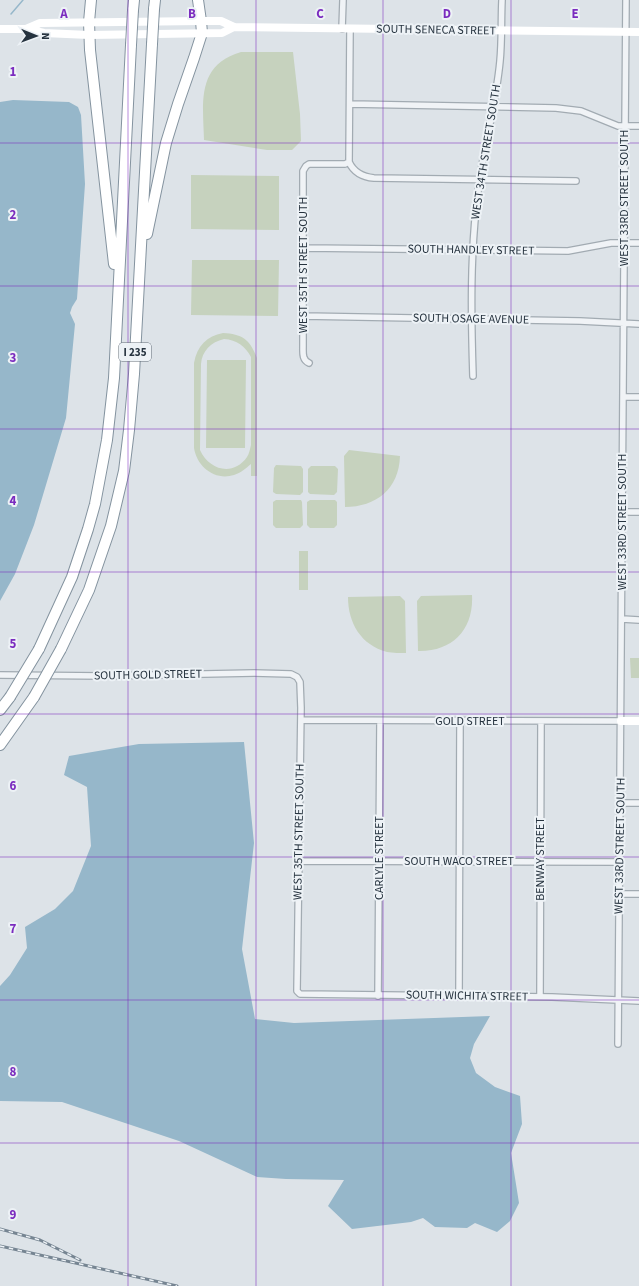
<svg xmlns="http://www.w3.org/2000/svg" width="639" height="1286" font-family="'Source Sans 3',sans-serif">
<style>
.green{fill:#c6d2be;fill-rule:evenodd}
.water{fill:#96b7ca}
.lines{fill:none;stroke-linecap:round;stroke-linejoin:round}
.stream{stroke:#96b7ca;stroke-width:1.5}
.street-casing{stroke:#a2abb2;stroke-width:8}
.highway-casing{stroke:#84939f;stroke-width:12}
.street{stroke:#f0f3f6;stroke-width:5.5}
.secondary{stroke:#fff;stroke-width:8}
.highway{stroke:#fff;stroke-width:10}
.rail-casing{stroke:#768592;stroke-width:3}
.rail{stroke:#edf2f6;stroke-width:1.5;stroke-dasharray:4.5;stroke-linecap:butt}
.highway-bridge-casing{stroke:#84939f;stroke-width:12;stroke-linecap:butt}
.highway-bridge{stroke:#fff;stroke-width:10}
.grid{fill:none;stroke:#7b2cbf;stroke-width:1;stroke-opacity:0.55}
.labels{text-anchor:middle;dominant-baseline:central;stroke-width:4;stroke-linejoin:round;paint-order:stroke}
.shield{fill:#edf2f6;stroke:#626c76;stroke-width:1}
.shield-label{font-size:11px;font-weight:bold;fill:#26333f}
.street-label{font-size:12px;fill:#26333f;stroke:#edf2f6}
.grid-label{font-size:13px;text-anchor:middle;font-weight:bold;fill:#7b2cbf;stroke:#edf2f6;stroke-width:4;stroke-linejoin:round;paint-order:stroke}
</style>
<rect width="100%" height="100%" fill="#dde3e8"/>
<path class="green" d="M241,52h52l7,62 1,27 -9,9h-25l-63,-10c-1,-37 -8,-75 37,-88z
M191,175l88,1v54l-88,-1z
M192,260h87l-1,56 -87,-1z
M223,333c20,1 27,7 34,25v118h-6v-12c-5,4 -10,9 -17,11 -19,6 -37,-8 -40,-27v-85c3,-17 13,-27 29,-30zM224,339c13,1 21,7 27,18v88c-1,4 -2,9 -4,12 -14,20 -38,13 -47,-7l1,-86c1,-13 10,-22 23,-25z
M207,360h39l-1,88h-39z
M349,450l51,6c-1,33 -24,51 -55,51l-1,-51z
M276,465l25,1 2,3v23l-3,3 -24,-1 -3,-2 1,-24z
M311,466h24l3,3 -1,23 -3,3 -24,-1 -2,-2v-23z
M276,500h25l1,2 1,23 -3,3h-24l-3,-3v-23z
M310,500h25l2,2v23l-3,3h-24l-3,-3v-23z
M299,551h9v39h-9z
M472,595c2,35 -20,57 -54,56l-1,-50 4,-5z
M400,596l5,5 1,52c-6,0 -13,0 -19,-1 -26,-7 -39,-29 -39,-55z
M630,658h9v20h-8z"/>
<path class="water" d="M13,100l56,2 9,5 3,8 4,69 -8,115 -5,8 -2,6 5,11 -9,94 -32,107 -19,49 -15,27v-499z
M244,742l10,101 -12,106 13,70 39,4 196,-7 -16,28 -4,14 6,15 19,14 25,9 2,28 -11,29 8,50 -9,18 -13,11 -22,-9 -8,5 -32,-1 -12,-9 -12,4 -59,7 -24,-23 16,-26 -58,-1 -29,-2 -78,-36 -117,-39 -62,-1v-115l10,-11 17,-27 -2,-21 30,-18 18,-18 18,-45 -4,-59 -23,-12 5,-19 70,-12z"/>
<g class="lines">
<path class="stream" d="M11,14l12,-14"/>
<defs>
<path id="street" d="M342,29l1,-29
M350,29l-1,133c5,11 14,15 25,16l202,3
M350,104l206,4 25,3 37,15h21
M303,248l265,3 43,-8h28
M303,316l277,5 59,3
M309,363c-7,-3 -6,-10 -6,-17v-175l3,-5 3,-2h36l4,-2
M473,376c-2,-61 -3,-123 5,-184 5,-44 18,-87 22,-131 2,-20 1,-41 2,-61
M623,397h16
M623,512h16
M622,619l17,1
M0,675l104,1 150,-3 37,1 6,3 3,5 1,26 -4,283 3,3 252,3 87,4
M301,720l320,1
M620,803h19
M299,861l321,1
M620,894h19
M378,996l2,-275
M459,996l1,-275
M540,997l1,-276
M618,1044l8,-1044"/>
<path id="highway" d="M91,0l-2,22 1,28 24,214
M154,9l1,-9
M133,10l1,-10
M147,234l19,-91 12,-39 16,-46 8,-25 -1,-12 -3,-21
M39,649l33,-72 16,-48 7,-25 12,-64 7,-62 17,-333
M61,649l28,-59 22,-64 13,-55 5,-41 5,-56 18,-330
M0,710l10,-13
M0,745l34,-48"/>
</defs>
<use href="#street" class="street-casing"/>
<use href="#highway" class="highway-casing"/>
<use href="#street" class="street"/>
<path class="secondary" d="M0,29h26l18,4 45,2 133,-2 12,-6
M26,29l14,-6 161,-2h20l13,6 405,5
M621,721h18"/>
<use href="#highway" class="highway"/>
<defs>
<path id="rail" d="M0,1229l40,11 40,20
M0,1246l177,40"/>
</defs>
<use href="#rail" class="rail-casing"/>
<use href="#rail" class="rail"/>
<defs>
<path id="highway-bridge" d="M152,44l2,-35
M131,45l2,-35
M10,697l29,-48
M34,697l27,-48"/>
</defs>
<use href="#highway-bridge" class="highway-bridge-casing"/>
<use href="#highway-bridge" class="highway-bridge"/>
</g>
<path class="grid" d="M128,0v1286M256,0v1286M383,0v1286M511,0v1286M0,143h639M0,286h639M0,429h639M0,572h639M0,714h639M0,857h639M0,1000h639M0,1143h639"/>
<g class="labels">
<rect class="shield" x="119" y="343" width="32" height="18" rx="3"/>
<g class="shield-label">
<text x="135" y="352">I 235</text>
</g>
<g class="street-label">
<text transform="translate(436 30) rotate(1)">SOUTH SENECA STREET</text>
<text transform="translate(486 152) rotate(-81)">WEST 34TH STREET SOUTH</text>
<text transform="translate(624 198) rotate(-90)">WEST 33RD STREET SOUTH</text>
<text transform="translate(471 250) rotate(1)">SOUTH HANDLEY STREET</text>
<text transform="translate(303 265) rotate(-90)">WEST 35TH STREET SOUTH</text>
<text transform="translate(471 319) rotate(1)">SOUTH OSAGE AVENUE</text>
<text transform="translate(622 522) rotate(-90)">WEST 33RD STREET SOUTH</text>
<text transform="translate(148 675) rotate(-1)">SOUTH GOLD STREET</text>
<text x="470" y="721">GOLD STREET</text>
<text transform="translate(299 832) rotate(-89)">WEST 35TH STREET SOUTH</text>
<text transform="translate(620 846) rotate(-89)">WEST 33RD STREET SOUTH</text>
<text transform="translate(379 858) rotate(-90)">CARLYLE STREET</text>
<text transform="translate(540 859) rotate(-90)">BENWAY STREET</text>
<text x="459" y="861">SOUTH WACO STREET</text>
<text transform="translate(467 996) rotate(1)">SOUTH WICHITA STREET</text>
</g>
</g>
<g class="grid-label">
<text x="64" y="18">A</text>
<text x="192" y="18">B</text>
<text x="320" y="18">C</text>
<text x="447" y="18">D</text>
<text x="575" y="18">E</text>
<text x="13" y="76">1</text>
<text x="13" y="219">2</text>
<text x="13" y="362">3</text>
<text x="13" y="505">4</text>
<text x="13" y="648">5</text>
<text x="13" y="790">6</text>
<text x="13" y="933">7</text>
<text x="13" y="1076">8</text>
<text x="13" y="1219">9</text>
</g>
<g transform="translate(36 36) rotate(91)" stroke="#edf2f6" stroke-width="3" paint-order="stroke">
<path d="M0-3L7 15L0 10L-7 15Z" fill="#26333f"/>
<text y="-6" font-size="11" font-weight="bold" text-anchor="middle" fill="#26333f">N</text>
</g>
</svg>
